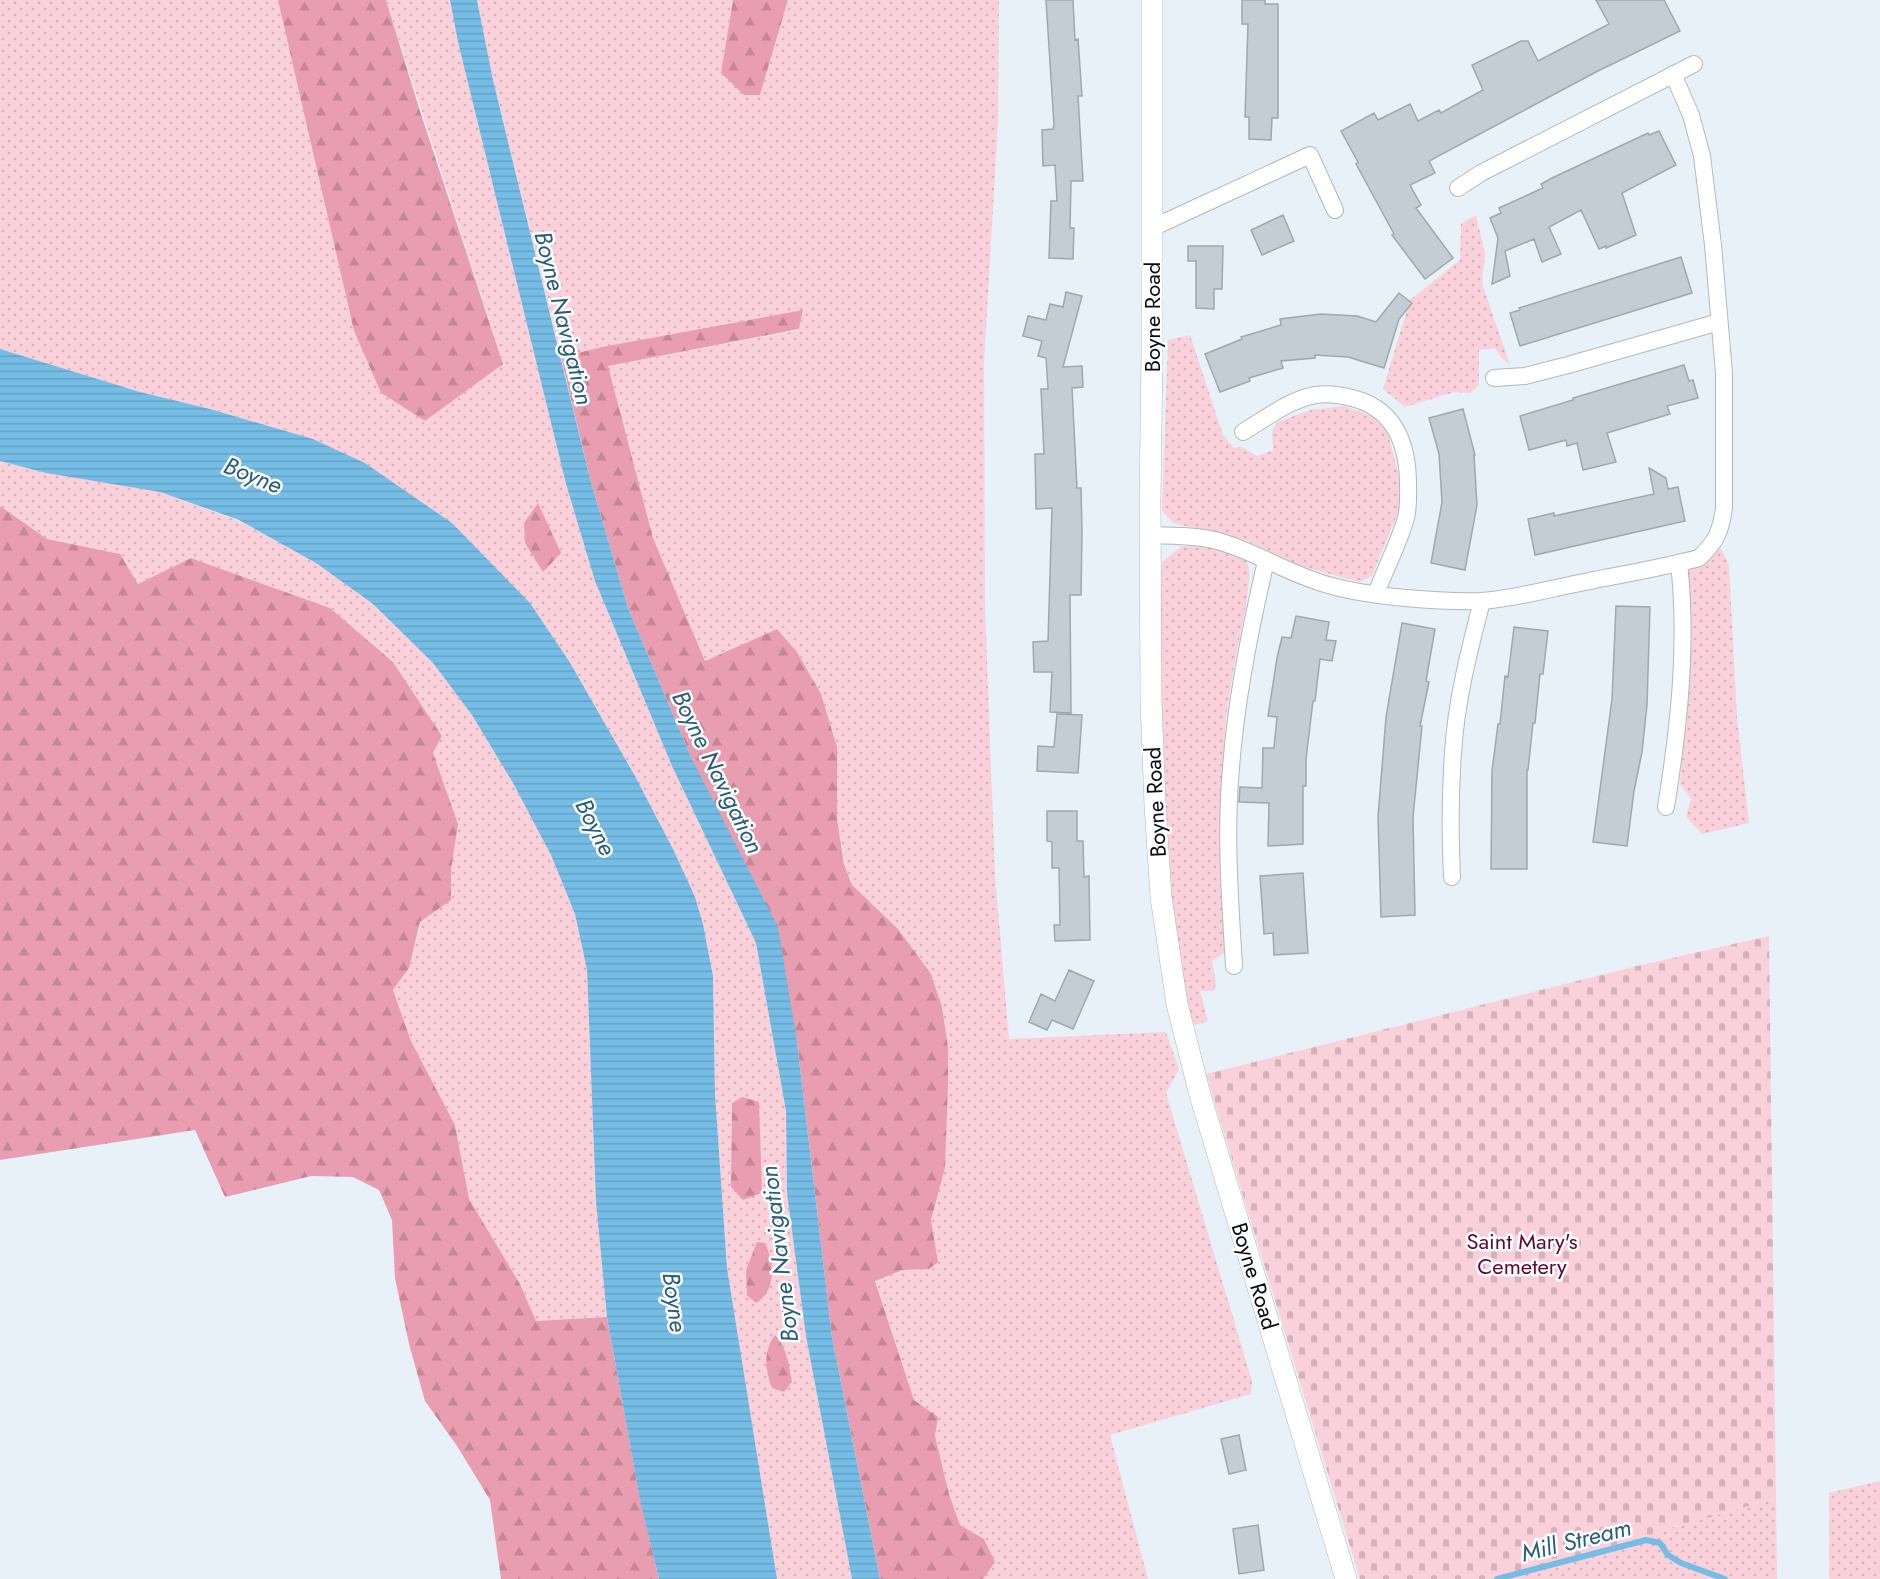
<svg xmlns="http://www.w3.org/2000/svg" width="1880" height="1579" font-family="Jost,sans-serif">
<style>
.grass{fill:url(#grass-dots)}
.forest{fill:url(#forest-firs)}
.cemetery{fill:url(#cemetery-stones)}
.water{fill:url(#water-rules)}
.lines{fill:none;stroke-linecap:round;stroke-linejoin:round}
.stream{stroke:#76bde6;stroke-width:6}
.building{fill:#c4cdd3;stroke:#9fa8ad;stroke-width:1.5}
.minor-casing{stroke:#b0b9bf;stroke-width:18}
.tertiary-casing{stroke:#b0b9bf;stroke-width:22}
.minor{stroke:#fff;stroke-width:16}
.tertiary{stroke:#fff;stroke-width:21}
.labels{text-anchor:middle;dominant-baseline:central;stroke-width:5;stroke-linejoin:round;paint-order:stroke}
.street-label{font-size:22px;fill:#090c0e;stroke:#fbfdfe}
.park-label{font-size:22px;fill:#61072d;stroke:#fbfdfe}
.water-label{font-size:24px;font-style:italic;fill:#275d7a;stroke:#fbfdfe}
</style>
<defs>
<pattern id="grass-dots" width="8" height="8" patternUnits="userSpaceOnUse" patternTransform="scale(1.5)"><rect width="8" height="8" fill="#fad1da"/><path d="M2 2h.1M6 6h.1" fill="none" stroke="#d5b2ba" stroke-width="1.8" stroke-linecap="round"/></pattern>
<pattern id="forest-firs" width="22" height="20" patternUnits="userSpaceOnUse" patternTransform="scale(1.5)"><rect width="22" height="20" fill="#e99db0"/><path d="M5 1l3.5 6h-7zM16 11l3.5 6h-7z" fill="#c68696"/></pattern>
<pattern id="cemetery-stones" width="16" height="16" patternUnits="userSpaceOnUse" patternTransform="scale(1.5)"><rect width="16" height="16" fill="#fad1da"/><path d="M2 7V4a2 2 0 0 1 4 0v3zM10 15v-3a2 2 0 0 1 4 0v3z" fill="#d5b2ba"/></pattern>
<pattern id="water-rules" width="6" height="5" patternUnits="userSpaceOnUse" patternTransform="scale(1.5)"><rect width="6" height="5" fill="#76bde6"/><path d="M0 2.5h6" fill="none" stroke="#65a1c4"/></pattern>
</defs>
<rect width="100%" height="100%" fill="#e8f1f7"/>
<path class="grass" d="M0,0h278l76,331 27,62 44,28 78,-58 -117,-363h64l8,42 108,442 29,97 77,185 84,177 30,168 1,82 19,143 46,243h-75l-50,-311 -12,-174 -2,-119 -10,-51 -8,-27 -21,-46 -39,-75 -66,-115 -39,-58 -78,-80 -87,-60 -52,-24 -103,-30 -70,-17 -140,-43z
M477,0h256l-12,73 23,22h16l28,-95h211l-1,123 -14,240 1,244 10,267 14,165 157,-7 13,37 -13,24 86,288 -1,13 -141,41 38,144h-165l1,-40 -24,-14 -11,-31 -14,-58 3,-18 -24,-18 -39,-120 27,-10 27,-1 8,-7 -6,-42 14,-52 3,-81v-40l-6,-40 -11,-33 -33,-45 -46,-44 -6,-16 -9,-51v-71l-16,-53 -24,-42 -20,-23 -72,32 -52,-123 -46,-172 192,-36 4,-20 -201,37 -41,10 -68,-277z
M1476,215l9,39 -3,29 28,82 -8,-7 -7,-10 -16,2v35l-9,8 -15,-1 -50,15 -22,-18 27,-89 50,-40 1,-36z
M1190,335l33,100 11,13 8,-1 15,9 16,-6 -1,-19 5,-9 34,-12 33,-4 33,12 11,15 11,44v33l-27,66 -12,6 -59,-16 -56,-26 -72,-17 -11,-12 6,-171z
M0,461l46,12 114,19 84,31 72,40 57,41 60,59 39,52 41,68 38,72 24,59 12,56 9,232 11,115 -71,4 -16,-37 -51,-85 -14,-74 -44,-84 -18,-51 16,-22 12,-46 30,-23v-29l7,-46 -25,-71 9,-17 -49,-74 -63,-54 -139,-50 -53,26 -18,-30 -73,-15 -47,-33z
M1719,545l10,20 8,153 12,105 -47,11 -16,-17 5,-18 -11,-15c6,-72 16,-145 6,-217z
M1182,546c17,1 54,1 65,16 8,13 -9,81 -12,99 -3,19 -7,39 -9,59 -6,76 -5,151 -1,227l-1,6 -12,8 4,23 -2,7h-14l8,30 -14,4 -7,-24 -20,-106 -9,-201 4,-132z
M1880,1481v98h-51v-86z
M1776,1498l1,81h-279z"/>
<path class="forest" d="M278,0h108l33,108 84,256 -78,57 -44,-28 -27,-62z
M733,0h55l-28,95h-16l-23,-22z
M803,310l-4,19 -191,37 45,172 52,123 72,-32 20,23 24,42 16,53v71l7,46 8,21 46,44 33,45 11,33 6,40v40l-3,81 -14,52 7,42 -9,7 -27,1 -27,11 39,119 24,17 -3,19 14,58 11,31 24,14 11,23 -12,17h-103l-48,-242 -35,-295 -106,-285 -63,-149 -38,-129 -29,-122 41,-10z
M538,503l23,50 -18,19 -18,-29 -1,-20z
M0,506l47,33 73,15 18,30 53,-26 139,50 63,54 49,74 -9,17 25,71 -7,46v30l-31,22 -11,46 -16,22 18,51 44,84 14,74 51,85 16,37 71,-4 32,177 20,85h-158l-11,-79 -33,-54 -32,-45 -16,-57 -14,-66 -3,-58 -13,-30 -26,-13 -42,-1 -86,21 -30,-67 -195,30z
M742,1097l17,5 3,91 -19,7 -12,-13 1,-84z
M757,1242l8,1c9,20 12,47 -9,60l-9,-8 -1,-25z
M775,1335c12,12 14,31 17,47l-8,10 -12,-4c-7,-18 -9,-37 3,-53z"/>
<path class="cemetery" d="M1769,936l7,562 -278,81h-138l-154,-505 431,-108z"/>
<path class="water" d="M450,0h27l16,80 97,399 38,129 63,149 87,170 19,115 35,295 48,242h-28l-46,-243 -19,-143 -1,-82 -30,-168 -84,-177 -77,-185 -29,-97 -108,-442z
M0,349l140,43 70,17 103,30 52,24 87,60 78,80 39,58 66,115 39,75 21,46 8,27 10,52 2,118 12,174 50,311h-118l-19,-79 -33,-183 -11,-115 -9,-232 -12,-56 -24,-59 -38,-72 -41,-68 -39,-52 -60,-59 -57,-41 -77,-43 -79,-28 -114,-19 -46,-12z"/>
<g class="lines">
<path class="stream" d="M1497,1579l149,-39 14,3 8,12 13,8 44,16"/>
</g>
<path class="building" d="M1046,0h27l2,40 3,-1 4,57h-4l5,85h-12l-1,47h4l-1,31 -24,-1 2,-57h6l-2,-36 -12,1 -1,-36 11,-1 1,-4z
M1242,0h23v4h13v114h-6l-1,22 -22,-1v-22h-4l3,-93h-6z
M1596,0h68l16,31 -84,41 -167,89 6,12 -25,12 11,20 -5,3 37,50 -28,21 -33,-44 2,-1 -38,-70 2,-2 -17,-31 33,-18 4,7 32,-16 8,17 21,-11 2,3 42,-23 -11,-25 49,-24h7l10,20 71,-37z
M1659,131l17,34 -54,28 14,42 -30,13v-2l-7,3 -18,-39 -32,17 12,27 -19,8 -8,-23 -29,12 5,25 -18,8 6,-46 -8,-20 11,-5 -2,-5 44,-20 -2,-4 11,-6 96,-45 1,2z
M1283,215l11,26 -32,14 -11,-25z
M1188,246h35l-1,43h-8v20l-18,-1v-47h-8z
M1681,257l11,36 -172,53 -10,-33 10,-3 -1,-2z
M1066,292l16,4 -19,71 19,-1 1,21 -11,1 5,100h4l1,44 -1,63h-11l1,118 -21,-1 2,-40h-18l-1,-30 15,-1 4,-133 -16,1 -1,-55h9l-3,-65h7l-2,-31 -8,-2 4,-15 -19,-5 5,-20 18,4 4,-16 13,3z
M1399,293l13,10 -13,16 -15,49 -36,-11 -33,-2v3l-34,3 2,7 -34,10 1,3 -30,11 -15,-38 37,-15 -1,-2 40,-12 -1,-6 41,-5 36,2 19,6z
M1684,365l5,16 4,-1 5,18 -31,8 3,8 -63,19 9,29 -33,8 -6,-27 -10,3 -1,-6 -37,10 -9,-34 53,-16v-2z
M1463,409l12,46h-1l3,50 -12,65 -34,-7 11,-61 -3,-48 -10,-36z
M1649,468l17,10 2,11 10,-2 7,34 -150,34 -7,-36 26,-6v3l100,-22z
M1616,606l34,1 -3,98 -5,47 -8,39 -7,55 -34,-4 19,-143z
M1296,616l33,6 -3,18 10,1 -4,20 -12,-2 -5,42h-2l-7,58v27h-3v58l-35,2 1,-43 -30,-1 1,-15 22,1 1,-40h11l3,-31 -9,-1 9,-58 5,-21 9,1z
M1402,623l33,6 -9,52 3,1 -9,44h2l-9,91 2,98 -34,2 -3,-100 8,-100z
M1514,627l34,4 -5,43h-3l-5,49h-2l-5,47h-1v99h-36l1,-98 6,-47h2l5,-48 3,1z
M1057,714l25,1 -4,58 -41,-2 1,-25 16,1z
M1047,811h30v30h6l1,36 5,-1 1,64 -35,1 -1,-16h6l-1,-57h-7v-26l-5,-1z
M1303,873l5,80 -34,2 -1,-22 -9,1 -4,-58z
M1069,970l25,11 -21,48 -21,-9 -5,10 -18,-8 12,-28 14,7z
M1239,1435l7,35 -17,4 -8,-35z
M1258,1525l6,45 -25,4 -6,-45z"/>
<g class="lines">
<defs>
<path id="minor" d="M1458,188l23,-15 213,-109
M1152,228l158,-73 25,55
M1494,378l31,-2 43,-11 151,-43
M1243,432c22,-13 47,-33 73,-37 12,-2 24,0 36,3 41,10 55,43 56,83 0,12 1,25 -2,37 -7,25 -21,51 -30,76
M1150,535c22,1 47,0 68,6 39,11 74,35 114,45 40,11 107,16 149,15 30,-2 60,-10 89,-16 43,-9 87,-16 129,-27 17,-16 22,-27 25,-50v-135l-11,-128 -11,-89 -11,-41 -18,-41
M1666,807c13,-81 22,-162 13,-244
M1452,877c-2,-41 -2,-82 1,-124 3,-51 16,-102 29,-152
M1234,966c-4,-66 -9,-132 -3,-198 5,-70 19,-139 35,-207"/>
<path id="tertiary" d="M1152,0v353l-2,149 1,200 4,103 6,92 16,107 23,91 146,484"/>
</defs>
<use href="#minor" class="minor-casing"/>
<use href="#tertiary" class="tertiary-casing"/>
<use href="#minor" class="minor"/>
<use href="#tertiary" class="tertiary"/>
</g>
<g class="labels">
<g class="street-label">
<text transform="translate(1152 317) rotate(-90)">Boyne Road</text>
<text transform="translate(1155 802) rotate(-93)">Boyne Road</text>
<text transform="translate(1255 1276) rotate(73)">Boyne Road</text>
</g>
<g class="park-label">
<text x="1522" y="1241">Saint Mary's<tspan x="1522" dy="25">Cemetery</tspan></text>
</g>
<g class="water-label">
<text transform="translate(564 318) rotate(76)">Boyne Navigation</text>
<text transform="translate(253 475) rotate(22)">Boyne</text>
<text transform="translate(718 772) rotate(64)">Boyne Navigation</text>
<text transform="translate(596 827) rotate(63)">Boyne</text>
<text transform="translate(779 1254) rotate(-97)">Boyne Navigation</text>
<text transform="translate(675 1302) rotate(82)">Boyne</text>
<text transform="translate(1576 1540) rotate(-14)">Mill Stream</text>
</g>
</g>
</svg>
